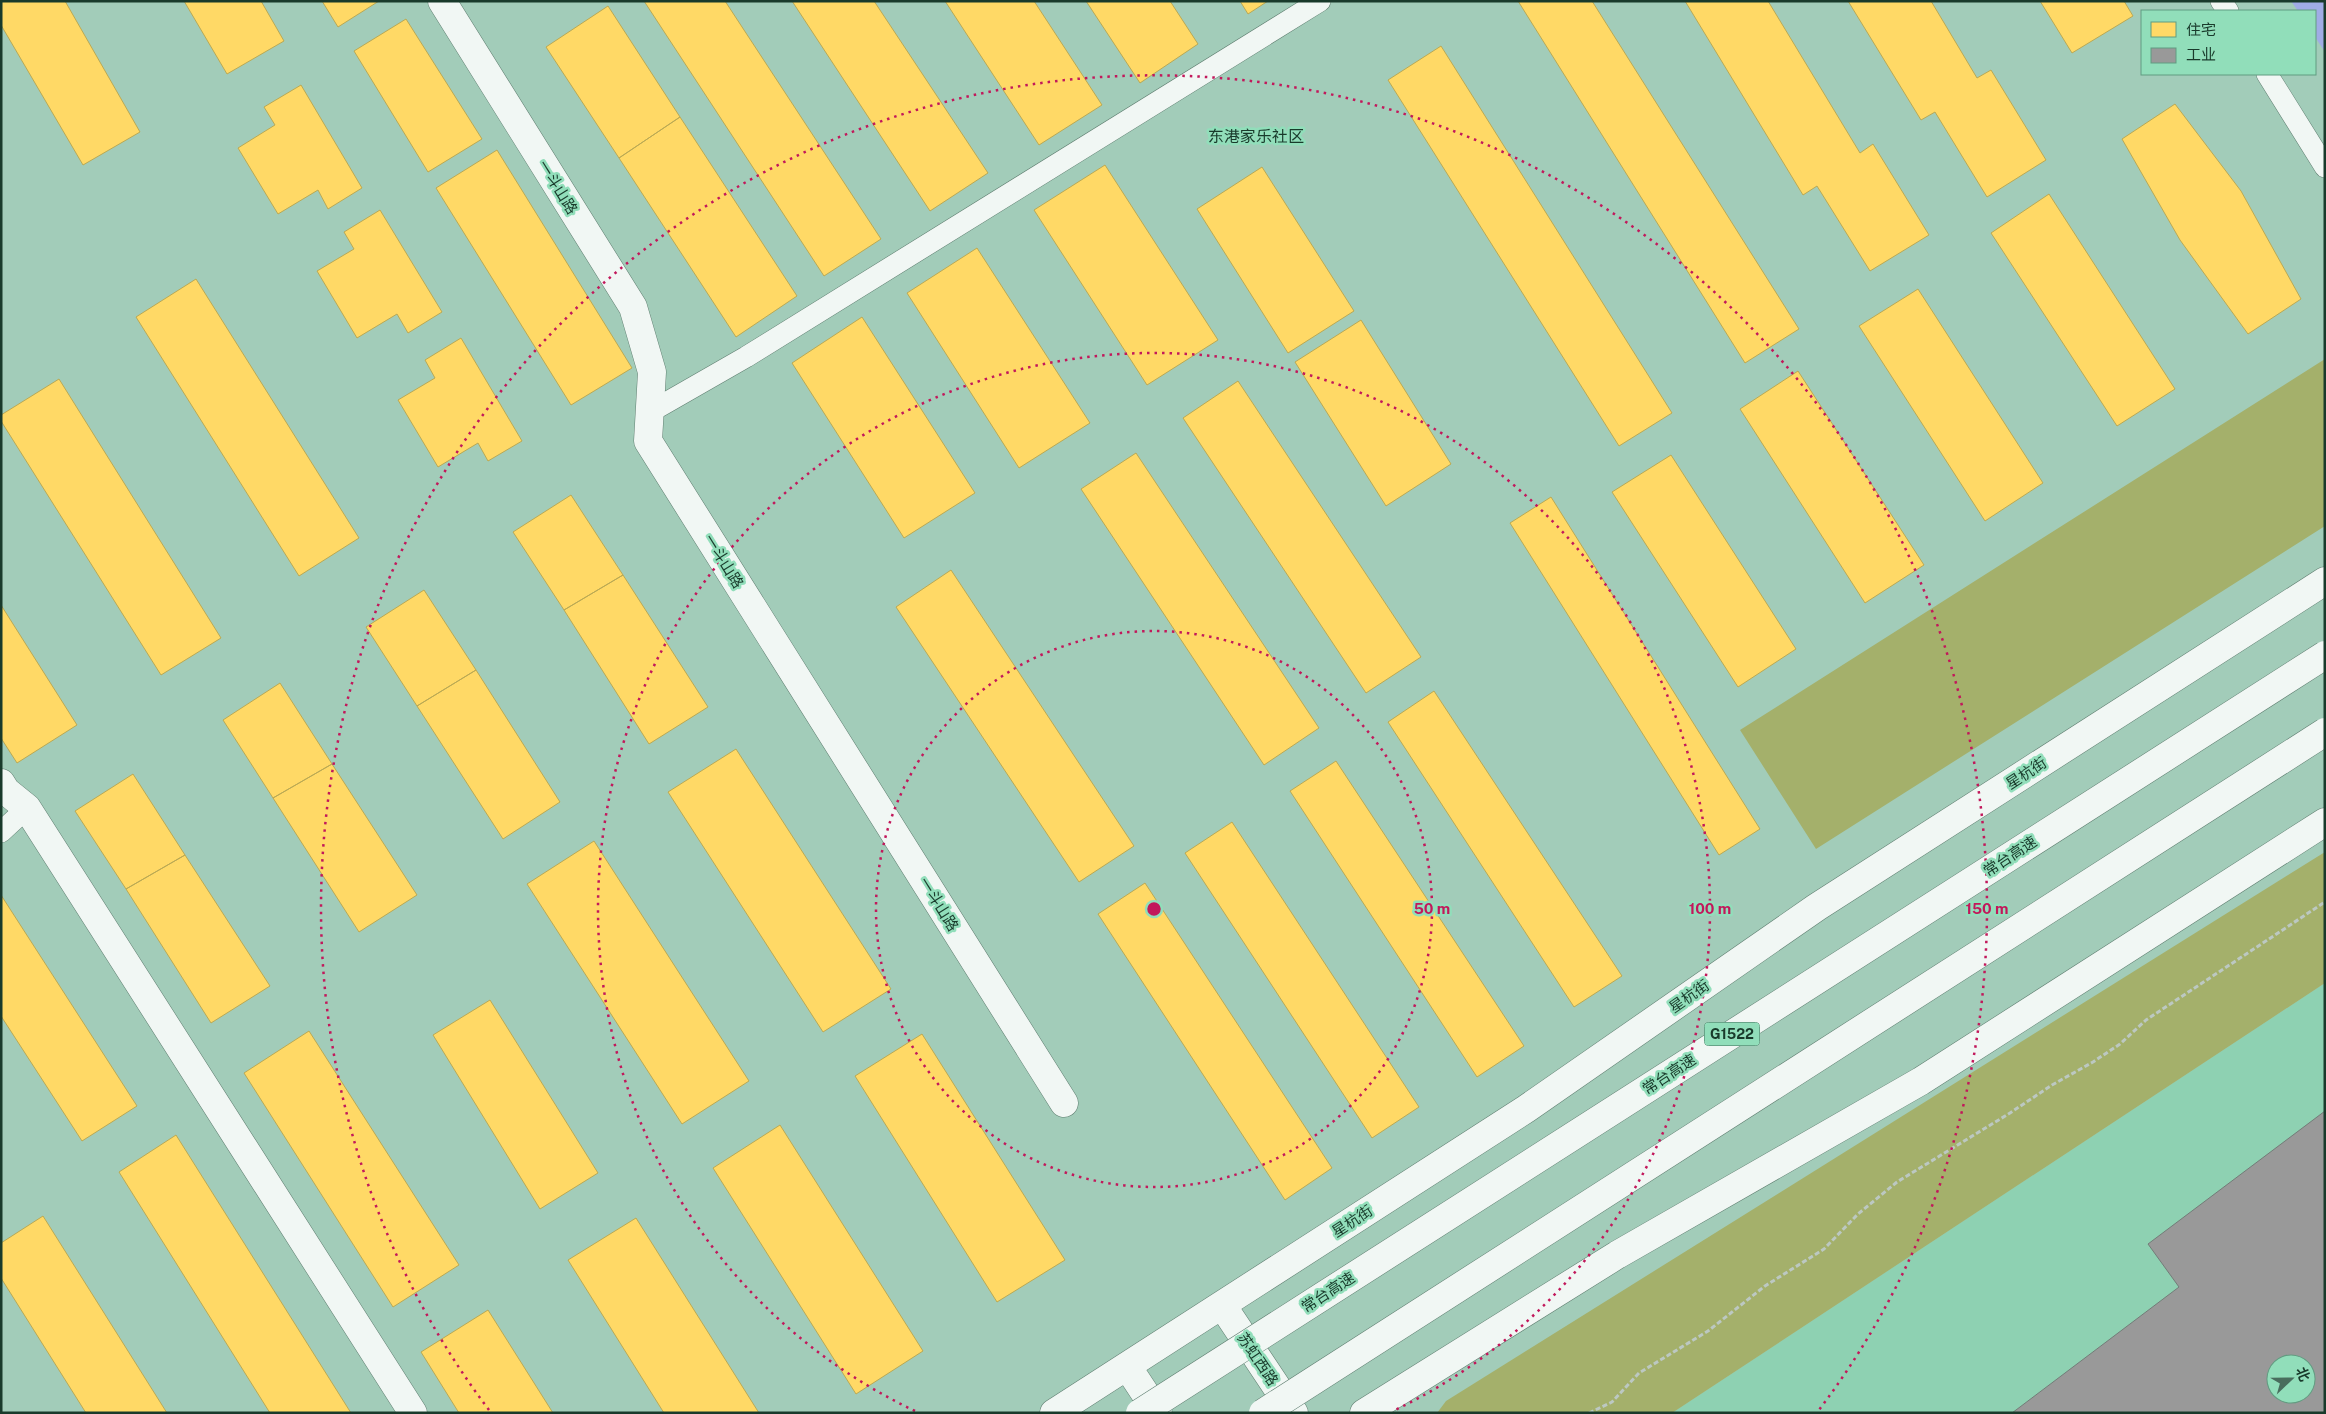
<svg xmlns="http://www.w3.org/2000/svg" width="2326" height="1414" font-family="'Public Sans','Noto Sans SC',sans-serif">
<style>
.built{fill:#8ed1b2;fill-rule:evenodd}
.forest{fill:#a4b06b}
.water{fill:#a0ace5}
.homes{fill:#ffd966;stroke:#baa954}
.industry{fill:#999;stroke:#737c78;fill-rule:evenodd}
.lines{fill:none;stroke-linecap:round;stroke-linejoin:round}
.lane-casing{stroke:#5f7e70;stroke-width:22}
.street-casing{stroke:#5f7e70;stroke-width:29}
.secondary-casing{stroke:#5f7e70;stroke-width:29}
.primary-casing{stroke:#5f7e70;stroke-width:29}
.path{stroke:#bcc8c2;stroke-width:3;stroke-dasharray:5 2.5;stroke-linecap:butt}
.lane{stroke:#f1f7f4;stroke-width:21}
.street{stroke:#f1f7f4;stroke-width:28}
.secondary{stroke:#f1f7f4;stroke-width:28}
.primary{stroke:#f1f7f4;stroke-width:28}
.highway-bridge-casing{stroke:#5f7e70;stroke-width:29;stroke-linecap:butt}
.highway-bridge{stroke:#f1f7f4;stroke-width:28}
.ring{fill:none;stroke:#c2185b;stroke-width:2.5;stroke-dasharray:2.5 5}
.labels{text-anchor:middle;dominant-baseline:central;stroke-width:5;stroke-linejoin:round;paint-order:stroke}
.shield{fill:#91deba;stroke:#3d6b56;stroke-width:1}
.shield-label{font-size:14px;font-weight:bold;fill:#193a2b}
.street-label{font-size:15px;fill:#193a2b;stroke:#91deba}
.neighbourhood-label{font-size:16px;fill:#193a2b;stroke:#91deba}
.centre{fill:#c2185b;stroke:#91deba;stroke-width:2.5}
.ring-label{font-size:15px;text-anchor:middle;font-weight:bold;fill:#c2185b;stroke:#91deba;stroke-width:5;stroke-linejoin:round;paint-order:stroke}
</style>
<rect width="100%" height="100%" fill="#a2ccb9"/>
<path class="built" d="M2325,983v430h-653zM2276,1364h30v30h-30z"/>
<path class="forest" d="M2325,359v167l-509,323 -76,-119z
M2325,852v131l-653,430h-235l9,-12z"/>
<path class="water" d="M2291,1h34v51l-10,-15v-26h-17z"/>
<path class="homes" d="M1,1h64l75,131 -57,33 -82,-140z
M184,1h77l23,40 -57,33z
M322,1h57l-41,26z
M644,1h81l156,238 -57,37z
M792,1h82l114,172 -58,38z
M945,1h89l68,104 -63,40z
M1086,1h84l28,43 -58,39z
M1240,1h28l-20,13z
M1518,1h74l207,328 -54,34z
M1685,1h83l92,152 13,-9 56,91 -59,36 -53,-85 -14,9z
M1848,1h83l46,77 14,-8 55,90 -59,37 -52,-85 -14,8z
M2040,1h84l9,15 -61,37z
M608,6l72,111 -61,41 -73,-111z
M406,19l76,120 -54,33 -74,-121z
M1441,46l231,367 -53,33 -231,-366z
M301,85l61,103 -34,21 -10,-19 -40,24 -40,-66 37,-23 -11,-18z
M2175,104l66,87 60,108 -53,35 -68,-94 -58,-101z
M680,117l117,179 -61,41 -117,-179z
M497,150l135,218 -61,37 -135,-217z
M1105,165l113,175 -71,45 -113,-175z
M1262,167l92,144 -66,42 -91,-144z
M2049,194l126,195 -58,37 -126,-193z
M380,210l62,102 -34,21 -11,-19 -40,24 -40,-67 37,-22 -10,-17z
M977,248l113,175 -71,45 -112,-175z
M196,279l163,259 -60,38 -163,-259z
M1918,289l125,194 -58,38 -126,-195z
M862,317l113,176 -71,45 -112,-175z
M1361,320l90,144 -65,42 -91,-144z
M461,338l61,103 -34,20 -10,-18 -40,24 -40,-67 37,-22 -10,-18z
M1798,371l126,194 -59,38 -125,-194z
M59,379l162,259 -60,37 -160,-254v-6z
M1238,381l183,276 -55,36 -183,-275z
M1136,453l183,275 -55,37 -183,-276z
M1671,455l125,194 -58,38 -126,-195z
M571,495l52,80 -59,35 -51,-78z
M1551,497l209,332 -41,26 -209,-332z
M951,570l183,276 -55,36 -183,-275z
M623,575l85,132 -59,37 -85,-134z
M424,590l52,80 -59,36 -51,-79z
M1,605l76,120 -60,38 -16,-25z
M476,670l84,132 -57,37 -86,-133z
M280,683l52,81 -59,34 -50,-78z
M1434,691l188,285 -48,31 -186,-285z
M736,749l155,240 -68,43 -155,-240z
M1336,761l188,285 -47,31 -187,-286z
M332,764l85,131 -58,37 -86,-134z
M133,774l52,81 -59,34 -51,-78z
M1232,822l187,285 -47,31 -187,-285z
M594,841l155,240 -67,43 -155,-240z
M185,855l85,131 -59,37 -85,-134z
M1145,883l187,285 -47,32 -187,-286z
M1,895l136,211 -55,35 -81,-125z
M490,1000l108,173 -58,36 -107,-174z
M309,1031l150,234 -66,42 -149,-234z
M922,1034l143,226 -68,42 -142,-226z
M780,1125l143,226 -67,43 -143,-226z
M176,1135l175,278h-81l-151,-241z
M43,1216l124,197h-81l-85,-135v-35z
M636,1218l123,195h-95l-96,-153z
M488,1310l65,103h-94l-38,-61z"/>
<path class="industry" d="M2325,1111v302h-313l167,-126 -31,-43zM2276,1364h30v30h-30z"/>
<g class="lines">
<defs>
<path id="lane" d="M2221,1l7,10
M2267,74l58,93
M650,412l96,-55 574,-356
M1,832l26,-24"/>
<path id="street" d="M1,783l5,8 21,17 386,605"/>
<path id="secondary" d="M442,1l191,306 19,65 -4,69 416,662"/>
<path id="primary" d="M1222,1305l72,108
M1127,1366l31,47
M1054,1413l472,-304 291,-202 508,-326
M1364,1413l253,-158 304,-174 404,-259"/>
</defs>
<use href="#lane" class="lane-casing"/>
<use href="#street" class="street-casing"/>
<use href="#secondary" class="secondary-casing"/>
<use href="#primary" class="primary-casing"/>
<path class="path" d="M1589,1413l23,-11 27,-29 69,-42 57,-45 59,-37 34,-35 39,-32 113,-69 42,-28 41,-23 27,-18 26,-24 179,-118"/>
<use href="#lane" class="lane"/>
<use href="#street" class="street"/>
<use href="#secondary" class="secondary"/>
<use href="#primary" class="primary"/>
<defs>
<path id="highway-bridge" d="M1140,1413l1185,-758
M1263,1413l1062,-681"/>
</defs>
<use href="#highway-bridge" class="highway-bridge-casing"/>
<use href="#highway-bridge" class="highway-bridge"/>
</g>
<g class="ring">
<circle cx="1154" cy="909" r="278"/>
<path d="M915 1411A556 556 0 1 1 1393 1411"/>
<path d="M489 1410A833 833 0 1 1 1819 1410"/>
</g>
<g class="labels">
<rect class="shield" x="1704.5" y="1022.5" width="55" height="23" rx="4"/>
<g class="shield-label">
<text x="1732" y="1034">G1522</text>
</g>
<g class="street-label">
<text transform="translate(558 187) rotate(58)">一斗山路</text>
<text transform="translate(724 561) rotate(58)">一斗山路</text>
<text transform="translate(2026 773) rotate(-33)">星杭街</text>
<text transform="translate(2010 856) rotate(-33)">常台高速</text>
<text transform="translate(939 904) rotate(58)">一斗山路</text>
<text transform="translate(1689 996) rotate(-35)">星杭街</text>
<text transform="translate(1669 1074) rotate(-33)">常台高速</text>
<text transform="translate(1352 1221) rotate(-33)">星杭街</text>
<text transform="translate(1328 1292) rotate(-33)">常台高速</text>
<text transform="translate(1258 1359) rotate(56)">苏虹西路</text>
</g>
<g class="neighbourhood-label">
<text x="1256" y="136">东港家乐社区</text>
</g>
</g>
<circle cx="1154" cy="909" r="8" class="centre"/>
<g class="ring-label">
<text x="1432" y="914">50 m</text>
<text x="1710" y="914">100 m</text>
<text x="1987" y="914">150 m</text>
</g>
<rect width="2326" height="1414" fill="none" stroke="#193a2b" stroke-width="5"/>
<rect x="2141" y="10" width="175" height="65" fill="#91deba" stroke="#619c81"/>
<rect x="2151" y="22" width="25" height="15" fill="#ffd966" stroke="#619c81"/>
<text x="2186" y="35" font-size="15" fill="#193a2b">住宅</text>
<rect x="2151" y="48" width="25" height="15" fill="#999999" stroke="#619c81"/>
<text x="2186" y="60" font-size="15" fill="#193a2b">工业</text>
<g transform="translate(2291 1379) rotate(68)"><circle r="24" fill="#91deba" stroke="#619c81"/>
<path d="M0-4L9 19L0 12L-9 19Z" fill="#496d5d"/>
<text y="-8" font-size="14" font-weight="bold" text-anchor="middle" fill="#193a2b">北</text>
</g>
</svg>
